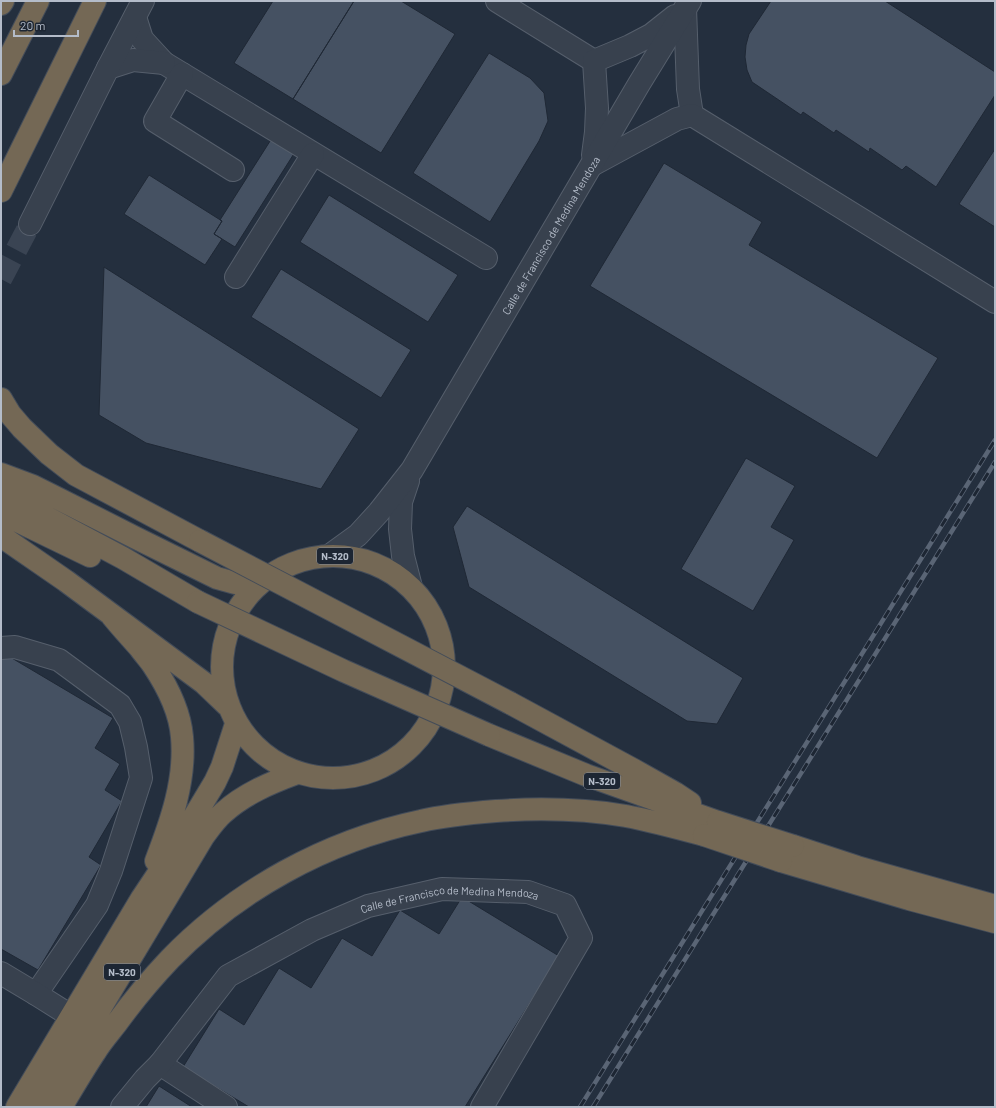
<svg xmlns="http://www.w3.org/2000/svg" width="996" height="1108" font-family="Barlow,sans-serif">
<style>
.building{fill:#455162;stroke:#1f2835}
.lines{fill:none;stroke-linecap:round;stroke-linejoin:round}
.minor-tunnel{stroke:#3a4453;stroke-width:22;stroke-dasharray:22 11;stroke-linecap:butt}
.minor-casing{stroke:#565f6c;stroke-width:24}
.highway-casing{stroke:#434c59;stroke-width:24}
.minor{stroke:#38414e;stroke-width:22}
.highway{stroke:#746855;stroke-width:22}
.rail-casing{stroke:#5a6575;stroke-width:4.5}
.rail{stroke:#1d2633;stroke-width:3;stroke-dasharray:9;stroke-linecap:butt}
.highway-bridge-casing{stroke:#434c59;stroke-width:24;stroke-linecap:butt}
.highway-bridge{stroke:#746855;stroke-width:22}
.labels{text-anchor:middle;dominant-baseline:central;stroke-width:3;stroke-linejoin:round;paint-order:stroke}
.shield{fill:#1d2633;stroke:#878f9c;stroke-width:1}
.shield-label{font-size:10px;font-weight:bold;fill:#b4bcc9}
.street-label{font-size:11px;fill:#b4bcc9;stroke:#1d2633}
</style>
<rect width="100%" height="100%" fill="#242f3e"/>
<path class="building" d="M273,1h81l-61,98 -59,-36z
M354,1h47l54,33 -74,119 -88,-54z
M771,1h114l110,71v23l-59,92 -30,-21 -4,4 -32,-22 -1,4 -33,-22 -2,3 -31,-21 -2,3 -49,-33 -5,-12 -2,-13 1,-12 3,-11z
M489,53l41,25 14,15 4,28 -9,20 -49,81 -77,-49z
M272,138l23,14 -60,95 -21,-13 8,-13 -2,-1z
M995,149v78l-36,-23z
M664,163l98,59 -13,23 189,113 -61,100 -287,-172z
M149,175l73,46 -8,13 8,5 -17,26 -81,-51z
M329,195l129,80 -30,47 -128,-80z
M104,267l255,162 -38,60 -175,-46 -47,-28z
M281,269l130,81 -30,48 -130,-81z
M746,458l49,28 -24,41 23,13 -41,71 -72,-42z
M467,506l276,172 -26,46 -30,-3 -218,-134 -16,-60z
M5,654l108,64 -18,30 25,16 -15,26 17,11 -33,56 12,8 -63,105 -37,-21v-288z
M462,897l97,59 -94,151h-216l-66,-40 36,-58 25,16 35,-57 32,20 31,-50 30,18 28,-46 39,24z
M159,1086l33,21h-46z"/>
<g class="lines">
<path class="minor-tunnel" d="M1,279l29,-55"/>
<defs>
<g id="minor">
<path d="M497,1l97,60"/>
<path d="M685,8l3,81 4,26"/>
<path d="M135,17l7,22 22,24 322,195"/>
<path d="M108,68l25,-8 31,3"/>
<path d="M182,74l-27,47 78,49"/>
<path d="M593,155l3,-23 1,-24 -3,-47 36,-15 21,-11 24,-19"/>
<path d="M592,165l85,-46 15,-4 303,187"/>
<path d="M30,224l78,-156 35,-67"/>
<path d="M236,277l77,-123"/>
<path d="M408,481l-7,21 -1,27 3,27 8,31"/>
<path id="s1" d="M329,556l29,-21 21,-23 33,-42 227,-386 51,-83"/>
<path d="M1,648l14,-1 44,13 61,45 10,17 6,25 5,31 -30,93 -14,34 -61,89"/>
<path d="M1,973l35,21 35,22"/>
<path d="M160,1064l66,43"/>
<path id="s2" d="M122,1107l23,-28 15,-15 68,-88 84,-46 56,-24 74,-17 86,3 37,13 16,33 -99,169"/>
</g>
<path id="highway" d="M1,4l2,-3
M1,74l37,-73
M1,191l94,-190
M1,399l9,15 12,14 27,26 27,21 124,66
M1,474l32,12 26,13 77,39 81,40 18,5h24
M1,493l122,65 75,44
M1,513l89,43
M1,536l65,45 138,102 23,22
M222 667a111 111 0 1 1 222 0a111 111 0 1 1-222 0Z
M112,616c9,11 18,21 28,32 4,6 9,11 13,17 14,21 27,46 29,72 4,43 -11,85 -26,124
M510,703l124,67 41,23 15,10
M489,735l97,40 132,47
M793,846l64,21 138,39
M781,861l128,38 86,23
M17,1107l125,-209 34,-51 39,-65 7,-15 14,-43
M41,1107l162,-270c6,-8 12,-17 20,-24 21,-19 47,-30 74,-40
M61,1107c11,-18 22,-37 34,-55 6,-10 14,-19 21,-28 16,-22 34,-44 54,-65 67,-69 156,-118 251,-138 25,-6 50,-8 75,-10 43,-3 88,-2 130,5 26,5 52,12 78,19"/>
</defs>
<use href="#minor" class="minor-casing"/>
<use href="#highway" class="highway-casing"/>
<use href="#minor" class="minor"/>
<use href="#highway" class="highway"/>
<defs>
<path id="rail" d="M580,1107l415,-667
M593,1107l402,-645"/>
</defs>
<use href="#rail" class="rail-casing"/>
<use href="#rail" class="rail"/>
<defs>
<path id="highway-bridge" d="M200,541l310,162
M198,602l146,69 145,64
M718,822l75,24
M704,835l77,26"/>
</defs>
<use href="#highway-bridge" class="highway-bridge-casing"/>
<use href="#highway-bridge" class="highway-bridge"/>
</g>
<g class="labels">
<g class="shield">
<rect x="317" y="548" width="36" height="16" rx="3"/>
<rect x="584" y="773" width="36" height="16" rx="3"/>
<rect x="104" y="964" width="36" height="16" rx="3"/>
</g>
<g class="shield-label">
<text x="335" y="556">N-320</text>
<text x="602" y="781">N-320</text>
<text x="122" y="972">N-320</text>
</g>
<g class="street-label">
<text stroke="none"><textPath href="#s1" startOffset="393">Calle de Francisco de Medina Mendoza</textPath></text>
<text stroke="none"><textPath href="#s2" startOffset="408">Calle de Francisco de Medina Mendoza</textPath></text>
</g>
</g>
<rect width="996" height="1108" fill="none" stroke="#b4bcc9" stroke-width="4"/>
<path d="M14 30v6h64v-6" fill="none" stroke="#b4bcc9" stroke-width="2"/>
<text x="20" y="30" font-size="12" fill="#b4bcc9" stroke="#1d2633" stroke-width="3" paint-order="stroke">20 m</text>
</svg>
